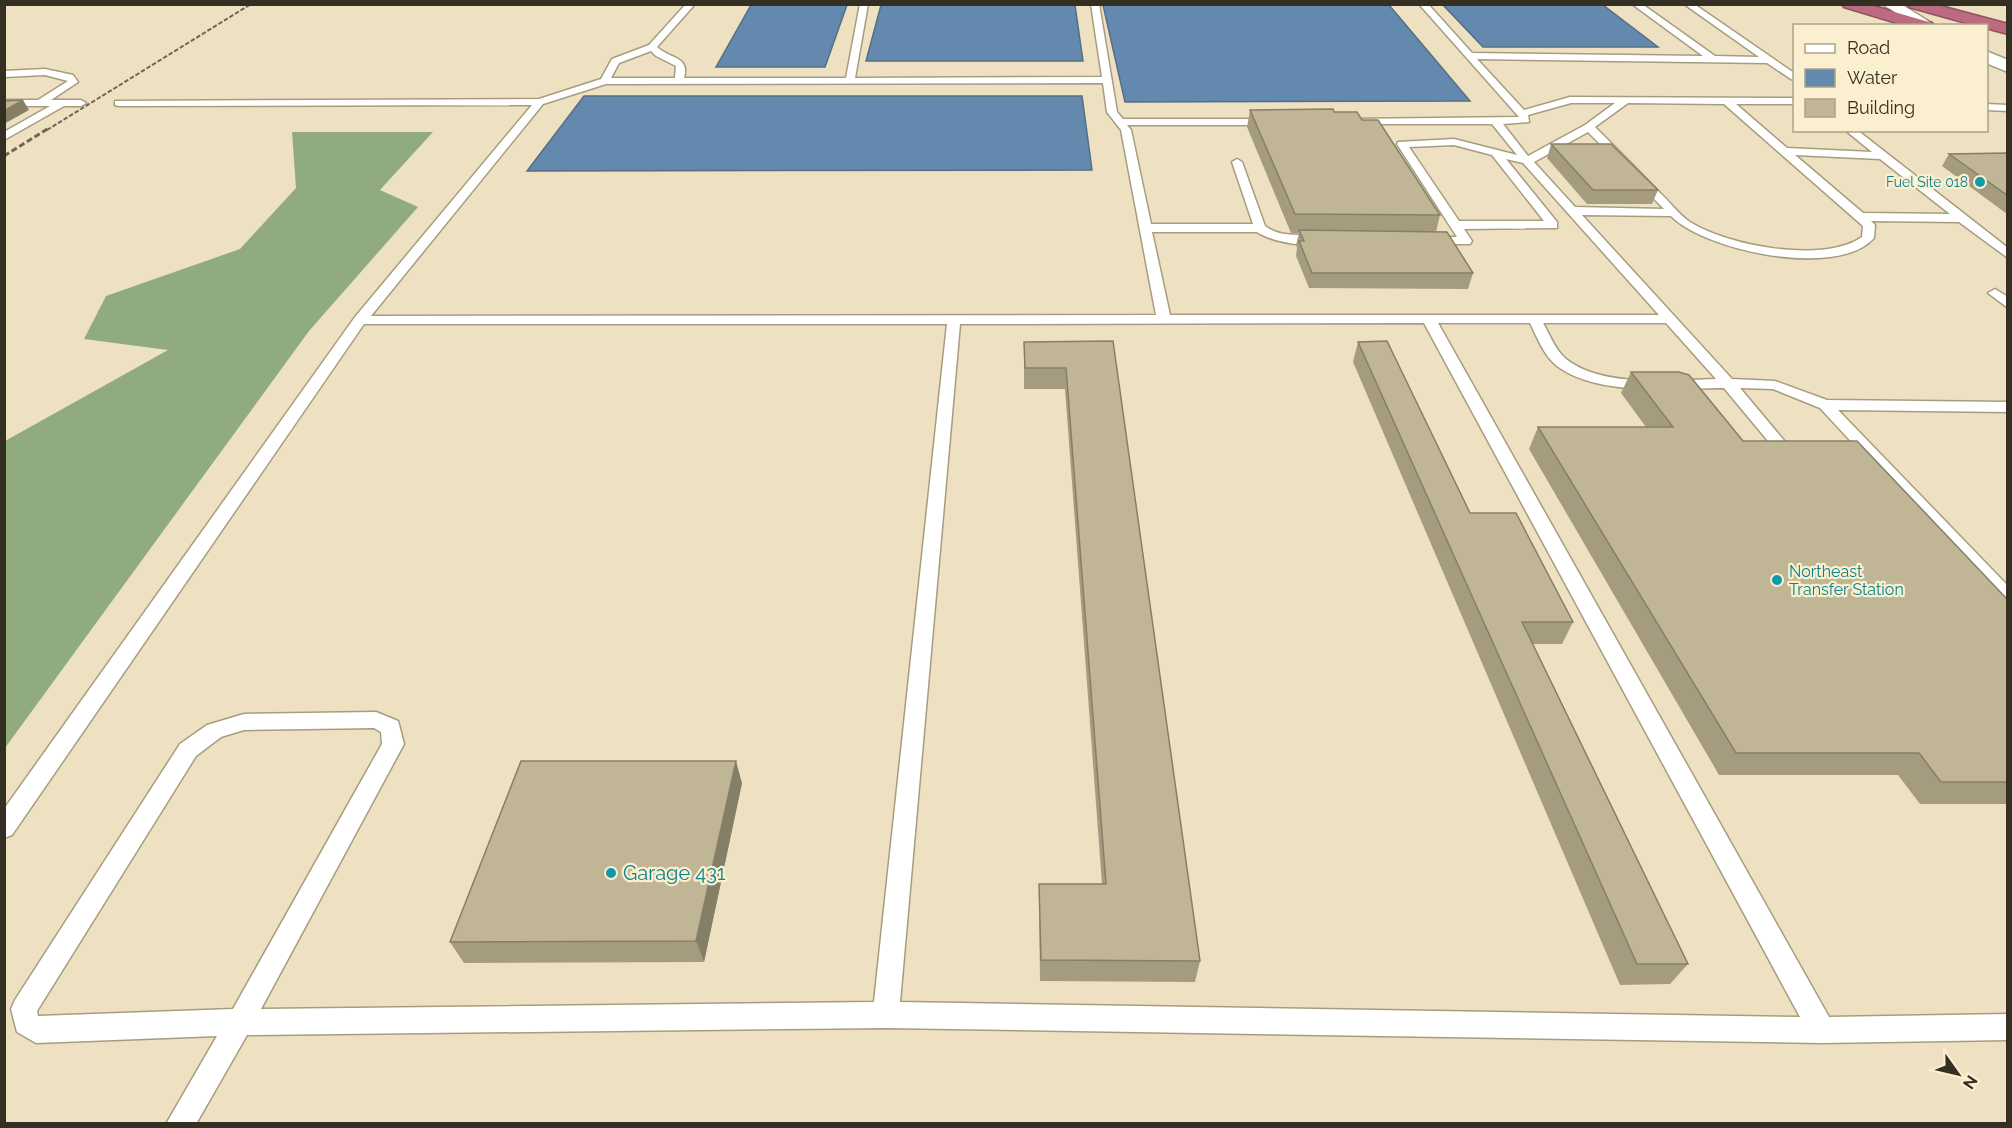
<svg xmlns="http://www.w3.org/2000/svg" width="2012" height="1128" font-family="Raleway,sans-serif">
<style>
.forest{fill:#90ac7f}
.water{fill:#6489ae;stroke:#566e84;stroke-width:1.5}
.lines{fill:none;stroke-linecap:round;stroke-linejoin:round}
.service-casing{stroke:#a79d7e;stroke-width:3}
.secondary-casing{stroke:#a79d7e;stroke-width:3}
.motorway-casing{stroke:#8c5660;stroke-width:3}
.service{fill:#fff;fill-rule:evenodd}
.secondary{fill:#fff;fill-rule:evenodd}
.motorway{fill:#bc6b81;fill-rule:evenodd}
.rail-far1{stroke:#6e6755;stroke-width:2;stroke-dasharray:4.5 2;stroke-linecap:butt}
.rail{stroke:#6e6755;stroke-width:3;stroke-dasharray:6 3;stroke-linecap:butt}
.wall{fill:#a59c80}
.shaded-wall{fill:#867f68}
.building{fill:#c0b595;stroke:#867f68;stroke-width:1.5}
.culture-dot{fill:#0f9aa8;stroke:#faefce;stroke-width:2}
.labels{text-anchor:middle;dominant-baseline:central;stroke-width:4.5;stroke-linejoin:round;paint-order:stroke}
.far-culture-label{font-size:14px;fill:#0d838f;stroke:#faefce;text-anchor:end}
.culture-label{font-size:16px;fill:#0d838f;stroke:#faefce;text-anchor:start}
.near-culture-label{font-size:20px;fill:#0d838f;stroke:#faefce;text-anchor:start}
</style>
<rect width="100%" height="100%" fill="#ede1c1"/>
<path class="forest" d="M292,132h141l-53,58 38,17 -109,124 -304,417v-307l163,-91 -84,-11 22,-43 134,-47 56,-61z"/>
<path class="water" d="M751,5h96l-22,62h-109z
M881,5h194l8,56h-217z
M1103,5h286l81,96 -345,1z
M1443,5h160l55,42h-175z
M584,96h498l10,74 -565,1z"/>
<g class="lines">
<defs>
<path id="service" d="M686,4h9l-38,43c13,12 33,9 27,31h162l14,-74h8l-13,74 247,-1 -11,-73h8l18,108 6,7h149l5,3 -5,3h-145l4,5 20,94h102l-21,-62 5,-3 5,3 23,64c21,16 48,3 61,14 -12,11 -56,1 -69,-8h-105l18,83h489l-136,-152 -17,-4 51,63v6l-93,1 8,12 -2,3h-45l-2,-3 6,-4h28l-60,-93 1,-2 56,-3 63,16 -25,-31h-136l-5,-3 1,-2 167,-2 -100,-113h9l44,49 231,3 -71,-52h10l73,52 44,1 -75,-53h10l100,69v7l-3,-1 -24,-16 -290,-4 47,51 46,-13 224,1v6h-58l51,44 85,4 -27,-22h12l151,118v10l-49,-36 -88,-1 4,4 -1,13c-36,41 -169,13 -203,-22l-89,-1 150,164 43,2 52,19 181,2v10l-170,-2 170,176v18l-7,-1 -181,-195 -47,-19 -33,-1 52,62 -8,5 -6,-2 -54,-65c-50,0 -125,9 -167,-22 -13,-10 -20,-29 -27,-43h-92l391,694 179,-3v26l-186,3 -936,-15 -639,7 -51,89h-30l51,-88 -181,7 -19,-11 -6,-23 4,-9 165,-256 27,-19 37,-11 132,-2 22,9 6,23 -143,265 613,-7 73,-678h-583l-352,511 -8,3v-29l351,-492 177,-212 -414,1 -3,-1v-4l424,-2 62,-20 11,-20 37,-14zM651,51l5,5 20,10 -1,12h-64l8,-15zM1103,83l4,29 14,18 35,185 -785,1 172,-212 63,-20zM1571,103h44l-30,22 -57,31 -25,-32 26,-2 -1,-7zM1628,103l96,1 139,122 -1,11c-38,27 -134,9 -172,-15 -11,-7 -20,-20 -30,-29 -21,-22 -43,-44 -65,-66zM1588,132l76,77 -89,-2 -41,-45zM1454,145l38,10 52,66h-85l-50,-74zM1795,155l85,4 70,55 -87,-1zM1424,323l376,694 -900,-15 60,-678zM1543,323h123l50,56c-44,1 -114,9 -150,-20 -11,-9 -16,-24 -23,-36zM374,728l7,4 1,12 -149,265 -195,7 -1,-5 159,-255 25,-19 23,-7z
M45,69l28,6 5,7 -27,18h30l5,3 -5,3h-17l-60,34v-8l46,-26h-46v-6h34l30,-19 -23,-6 -41,2v-6z
M1986,104l22,1v6l-22,-1z
M1995,289l13,8v11l-20,-15z"/>
<path id="secondary" d="M1882,4h19l35,22h-19z
M1986,51l22,9v12l-22,-9z"/>
<path id="motorway" d="M1842,4h25l65,19 1,3h-26l-63,-19z
M1907,4h26l75,20v10l-22,-6v-2h-9l-68,-19z"/>
</defs>
<use href="#service" class="service-casing"/>
<use href="#secondary" class="secondary-casing"/>
<use href="#motorway" class="motorway-casing"/>
<use href="#service" class="service"/>
<use href="#secondary" class="secondary"/>
<use href="#motorway" class="motorway"/>
<path class="rail-far1" d="M47,130l204,-126"/>
<path class="rail" d="M4,156l45,-28"/>
</g>
<path class="wall" d="M1250,110l84,2 28,8 78,95 -4,17 37,41 -5,16 -159,-1 -13,-32 1,-8 -1,-3 3,-12h-8l-44,-106z
M1551,144l107,46 -6,14h-65l-40,-46z
M2007,153v61l-65,-48 7,-12z
M1113,341l87,620 -5,21 -155,-1 -1,-76v-21h63l-37,-495h-41v-47z
M1358,342l112,171 103,109 -11,22h-29l155,320 -18,20 -50,1 -267,-623z
M1631,372l112,69 264,158v205h-87l-22,-29h-179l-190,-326 9,-22h108l-25,-34z
M742,783l-38,179 -240,1 -14,-21z"/>
<path class="shaded-wall" d="M23,100l6,10 -25,14v-13z
M736,761l6,22 -38,179 -8,-21z"/>
<path class="building" d="M23,100l-19,11v-10z
M1333,109l1,3h23l5,8h16l62,95 -145,-1 -45,-104z
M1551,144h60l47,46h-65z
M2007,153v42l-58,-41z
M1299,230l148,2 26,41h-161l-13,-32h5z
M1113,341l87,620 -159,-1 -2,-76h67l-40,-516h-41l-1,-26z
M1387,341l83,172h46l57,109h-51l166,342h-51l-279,-622z
M1631,372h48l10,3 54,66h114l150,158v183h-66l-22,-29h-183l-198,-326h135z
M521,761h215l-40,180 -246,1z"/>
<g class="culture-dot">
<circle cx="1980" cy="182" r="6"/>
<circle cx="1777" cy="580" r="6"/>
<circle cx="611" cy="873" r="6"/>
</g>
<g class="labels">
<g class="far-culture-label">
<text x="1968" y="182">Fuel Site 018</text>
</g>
<g class="culture-label">
<text x="1789" y="571">Northeast<tspan x="1789" dy="18">Transfer Station</tspan></text>
</g>
<g class="near-culture-label">
<text x="623" y="873">Garage 431</text>
</g>
</g>
<rect width="2012" height="1128" fill="none" stroke="#342f23" stroke-width="12"/>
<rect x="1793" y="24" width="195" height="108" fill="#faefce" stroke="#aba28a" stroke-width="1.5"/>
<rect x="1805" y="44" width="30" height="9" fill="#ffffff" stroke="#aba28a" stroke-width="1.5"/>
<text x="1847" y="54" font-size="18" fill="#342f23">Road</text>
<rect x="1805" y="69" width="30" height="18" fill="#6489ae" stroke="#aba28a" stroke-width="1.5"/>
<text x="1847" y="84" font-size="18" fill="#342f23">Water</text>
<rect x="1805" y="99" width="30" height="18" fill="#c0b595" stroke="#aba28a" stroke-width="1.5"/>
<text x="1847" y="114" font-size="18" fill="#342f23">Building</text>
<g transform="translate(1958 1074) rotate(124)" stroke="#faefce" stroke-width="4.5" paint-order="stroke">
<path d="M0-4.5L10 22L0 15L-10 22Z" fill="#342f23"/>
<text y="-9" font-size="16" font-weight="bold" text-anchor="middle" fill="#342f23">N</text>
</g>
</svg>
